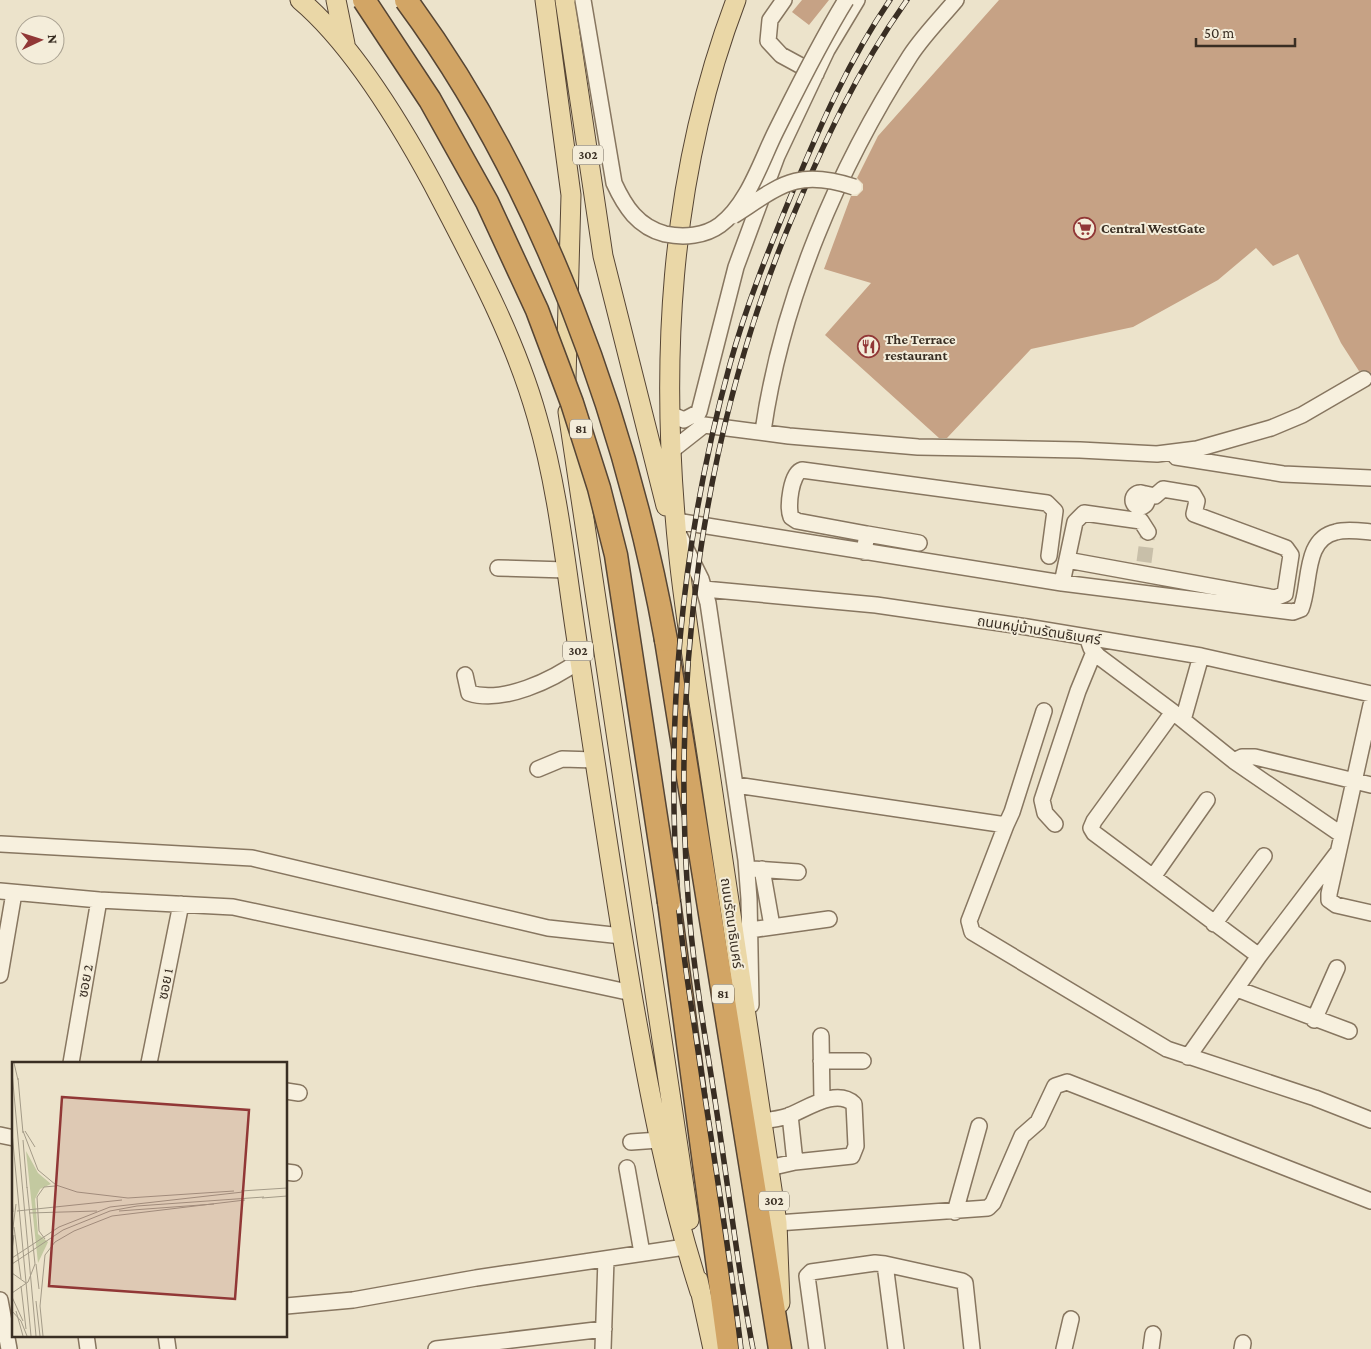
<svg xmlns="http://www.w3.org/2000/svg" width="1371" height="1349" font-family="'Crimson Pro','Noto Sans Thai',serif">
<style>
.building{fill:#c6a285}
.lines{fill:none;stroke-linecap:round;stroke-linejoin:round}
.minor-tunnel{stroke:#c8bfa9;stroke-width:15;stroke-dasharray:15 8;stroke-linecap:butt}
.minor-casing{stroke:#877660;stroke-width:18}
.major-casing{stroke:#564534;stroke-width:21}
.highway-casing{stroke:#564534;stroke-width:25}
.minor{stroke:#f7f0de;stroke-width:15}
.major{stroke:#ead7a7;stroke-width:19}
.highway{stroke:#d2a565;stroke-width:22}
.rail-casing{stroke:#392e23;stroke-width:5.5}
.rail{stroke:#f4edda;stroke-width:4;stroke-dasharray:11;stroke-linecap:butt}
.minor-bridge-casing{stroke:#877660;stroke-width:18;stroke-linecap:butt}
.highway-bridge-casing{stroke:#564534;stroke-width:25;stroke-linecap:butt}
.minor-bridge{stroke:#f7f0de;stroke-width:15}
.highway-bridge{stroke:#d2a565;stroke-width:22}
.labels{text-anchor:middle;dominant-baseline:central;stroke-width:4;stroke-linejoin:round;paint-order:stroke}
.shield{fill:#f4edda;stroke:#71675a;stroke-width:1}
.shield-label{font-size:12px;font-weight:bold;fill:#392e23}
.poi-label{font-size:14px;font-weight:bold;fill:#392e23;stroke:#f4edda;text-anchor:start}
.street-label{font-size:14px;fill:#392e23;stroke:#f4edda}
.inset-road{fill:none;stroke:#a49b88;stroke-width:1}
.view{fill:#913736;fill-opacity:0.15;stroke:#913736;stroke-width:2.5}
.inset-edge{fill:none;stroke:#392e23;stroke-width:2.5}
</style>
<rect width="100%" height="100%" fill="#ece3cb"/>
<path class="building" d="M802,0h27l-20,25 -17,-13z
M999,0h372v373l-7,-3 -5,1 -18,-28 -43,-89 -25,12 -17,-18 -38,32 -85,47 -102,22 -84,89h-8l-114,-103 46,-52 -47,-14 27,-73h6l6,-6v-6l-6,-6 21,-42z"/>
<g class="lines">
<path class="minor-tunnel" d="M1144,562l4,-30"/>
<defs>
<path id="minor" d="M784,0l-14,20 -2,21 13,14 35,19
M670,414l14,6 15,-8 37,-145 41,-111 50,-106 30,-50
M763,431c19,-132 75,-263 147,-375 13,-20 31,-38 46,-56
M671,451l33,-26 85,11 129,11 162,3 77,4 40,-5 74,-21 31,-13 62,-36
M1176,457l107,17 88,4
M1133 500a7 7 0 1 1 14 0a7 7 0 1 1-14 0Z
M676,521l386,62 231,29 8,-3c10,-24 2,-70 35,-77 10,-3 24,-1 35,0
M867,534l52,9
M679,535l22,44 7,24 38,257 3,39 2,106
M864,552l3,-18 -70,-13 -6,-4c-4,-10 0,-44 11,-47l245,33 8,8 -6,45
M1067,560l208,38 10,-4 6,-39 -5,-7 -92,-34 3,-13 -4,-7 -30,-5 -8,7 -14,-3
M498,568l68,2
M1062,583l13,-61 9,-9 57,8 7,11
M704,589l172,16 151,22 174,29 170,38
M1087,637l4,11 7,8 75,56 61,49 108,74
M465,675l4,18c34,11 84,-13 111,-33
M1371,705l-42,189v6l7,5 35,8
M1173,712l-79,109 -3,7 3,5 165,123
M1183,720l18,-64
M1234,761l8,-4h13l116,28
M538,769l24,-10 33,1
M736,785l270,40 6,-13 32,-101
M1055,824l-10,-11 -3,-13 36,-109 16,-39
M1006,825l-37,96 3,11 195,117 148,49 56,22
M1,844l251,14 296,70 74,8
M753,869l45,3
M762,869l10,57
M1153,877l54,-77
M0,891l99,9 134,7 399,86
M1214,924l50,-68
M750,930l79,-11
M0,975l14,-82
M1237,989l112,42
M1314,1020l23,-52
M821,1036l1,65
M1188,1057l71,-101 79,-104
M821,1061h42
M71,1063l28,-163
M149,1063l32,-159
M286,1091l13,2
M790,1115l5,47
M761,1121c9,-1 18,-2 27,-5 17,-6 48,-29 66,-12l2,42 -4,10 -57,6 -26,6
M0,1135l14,3
M631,1142l28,-2
M627,1168l15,85
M286,1172l8,1
M955,1212l24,-86
M777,1223l211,-15 5,-5 29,-67 16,-14 17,-36 12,-4 304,119
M885,1264l11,85
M0,1300l9,49
M286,1306l67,-6 123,-22 209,-31
M86,1335l2,14
M166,1335l2,14
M436,1349l168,-20
M603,1349l3,-90
M817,1349l-10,-73 4,-4 64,-9 10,1 77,17 3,2 7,66
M1064,1349l7,-30
M1151,1349l2,-15
M1242,1349l1,-6"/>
<path id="major" d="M300,0c51,43 101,125 133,184 39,75 81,151 104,233 22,75 29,154 41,231 17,114 34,228 53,341 18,103 37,204 69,303
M336,0l9,44
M545,0l26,195 -5,184
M565,0l38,256 63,250
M736,0c-68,179 -77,369 -57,558 8,74 21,148 32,222 22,148 44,296 66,443l3,80
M568,412l121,808
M698,1280l15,69"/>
<path id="highway" d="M666,640l114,709
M669,902l60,447"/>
</defs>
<use href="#minor" class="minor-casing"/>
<use href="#major" class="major-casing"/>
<use href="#highway" class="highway-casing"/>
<use href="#minor" class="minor"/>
<use href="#major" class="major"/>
<use href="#highway" class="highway"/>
<defs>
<path id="rail" d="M741,1349c-12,-104 -30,-208 -45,-312 -7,-46 -15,-93 -18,-139 -13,-180 4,-360 52,-534 16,-58 39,-115 62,-171 28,-67 57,-133 98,-193
M753,1349c-14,-74 -23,-148 -34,-222 -11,-76 -26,-153 -31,-230 -16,-228 14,-461 102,-674 34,-81 66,-151 117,-223"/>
</defs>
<use href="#rail" class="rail-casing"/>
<use href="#rail" class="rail"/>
<defs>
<path id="minor-bridge" d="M583,0l31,183c11,24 24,44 51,51 19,4 40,2 55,-9 28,-21 41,-64 56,-94 22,-44 44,-89 70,-131
M733,216c47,-30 63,-48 121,-29"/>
<path id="highway-bridge" d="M364,0l66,100 57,102 50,108 35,93 27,85 17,67 53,347
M406,0c134,181 220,419 260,640"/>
</defs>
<use href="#minor-bridge" class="minor-bridge-casing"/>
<use href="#highway-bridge" class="highway-bridge-casing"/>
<use href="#minor-bridge" class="minor-bridge"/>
<use href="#highway-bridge" class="highway-bridge"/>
</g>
<defs>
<symbol id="supermarket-ring" viewBox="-11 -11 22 22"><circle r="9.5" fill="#f4edda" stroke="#913736" stroke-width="1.5"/><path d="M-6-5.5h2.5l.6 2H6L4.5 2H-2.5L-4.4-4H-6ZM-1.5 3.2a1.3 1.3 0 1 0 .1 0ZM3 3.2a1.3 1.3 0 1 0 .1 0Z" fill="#913736"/></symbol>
<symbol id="restaurant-ring" viewBox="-11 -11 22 22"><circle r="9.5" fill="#f4edda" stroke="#913736" stroke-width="1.5"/><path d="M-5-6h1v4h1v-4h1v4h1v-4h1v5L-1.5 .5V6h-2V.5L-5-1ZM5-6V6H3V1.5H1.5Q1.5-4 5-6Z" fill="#913736"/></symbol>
</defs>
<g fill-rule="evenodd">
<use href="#supermarket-ring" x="1072" y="216" width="25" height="25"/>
<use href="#restaurant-ring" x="856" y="334" width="25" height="25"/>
</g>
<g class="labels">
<g class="shield">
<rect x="573" y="145.5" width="30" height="19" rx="4"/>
<rect x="570" y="419.5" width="22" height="19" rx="4"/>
<rect x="563" y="641.5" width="30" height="19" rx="4"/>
<rect x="712" y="984.5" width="22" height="19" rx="4"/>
<rect x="759" y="1191.5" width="30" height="19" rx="4"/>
</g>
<g class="shield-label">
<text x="588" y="155">302</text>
<text x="581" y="429">81</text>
<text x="578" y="651">302</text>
<text x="723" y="994">81</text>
<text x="774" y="1201">302</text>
</g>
<g class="poi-label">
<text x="1101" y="228">Central WestGate</text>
<text x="885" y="339">The Terrace<tspan x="885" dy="16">restaurant</tspan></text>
</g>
<g class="street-label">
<text transform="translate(1039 630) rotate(9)">ถนนหมู่บ้านรัตนธิเบศร์</text>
<text transform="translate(732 923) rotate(82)">ถนนรัตนาธิเบศร์</text>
<text transform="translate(85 981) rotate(-80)">ซอย 2</text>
<text transform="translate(165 984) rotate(-79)">ซอย 1</text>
</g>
</g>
<g transform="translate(12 1062)">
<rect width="275" height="275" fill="#ece3cb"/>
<path d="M14,89l12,22 13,11 -11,5 -5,10 3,35 10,8 -10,21z" fill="#c3c9a0"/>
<path class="inset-road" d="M2,1l4,17M0,10l24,264M6,16l5,55M11,69l15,39 18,15 21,7 51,6 106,-7M13,69l10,16M0,70l19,204M11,78l4,48M229,129l46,-3M0,134l1,16M250,136l25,-2M5,149l105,-11M107,149l95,-7M17,151l68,-2M2,165l7,52M0,173l4,-31M33,177l-6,-8 -2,-34 7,-10 11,-1M0,188l2,-15M0,196l47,-31 51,-20 133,-15M0,202l51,-34 47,-19 27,-5 127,-9M24,202l3,25M0,211l14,10M9,224l5,43M0,231l16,-11 7,-18 -8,-77M0,235l11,24M24,239l4,35M28,244l5,-51 10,-13 19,-11 38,-15 133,-16M28,244l3,30M0,249l9,10 6,15M4,249l7,25"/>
<path class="view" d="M50,35l187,13 -14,189 -186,-13z"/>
<rect width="275" height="275" class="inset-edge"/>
</g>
<g transform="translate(40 40) rotate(86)"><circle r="24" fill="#f4edda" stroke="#a9a191"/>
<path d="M0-4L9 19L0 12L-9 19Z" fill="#913736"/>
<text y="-8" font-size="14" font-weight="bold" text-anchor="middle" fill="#392e23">N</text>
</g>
<path d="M1196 38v8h99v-8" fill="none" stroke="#392e23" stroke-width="2.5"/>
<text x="1204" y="38" font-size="15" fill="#392e23" stroke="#f4edda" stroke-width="4" paint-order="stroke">50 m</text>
</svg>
